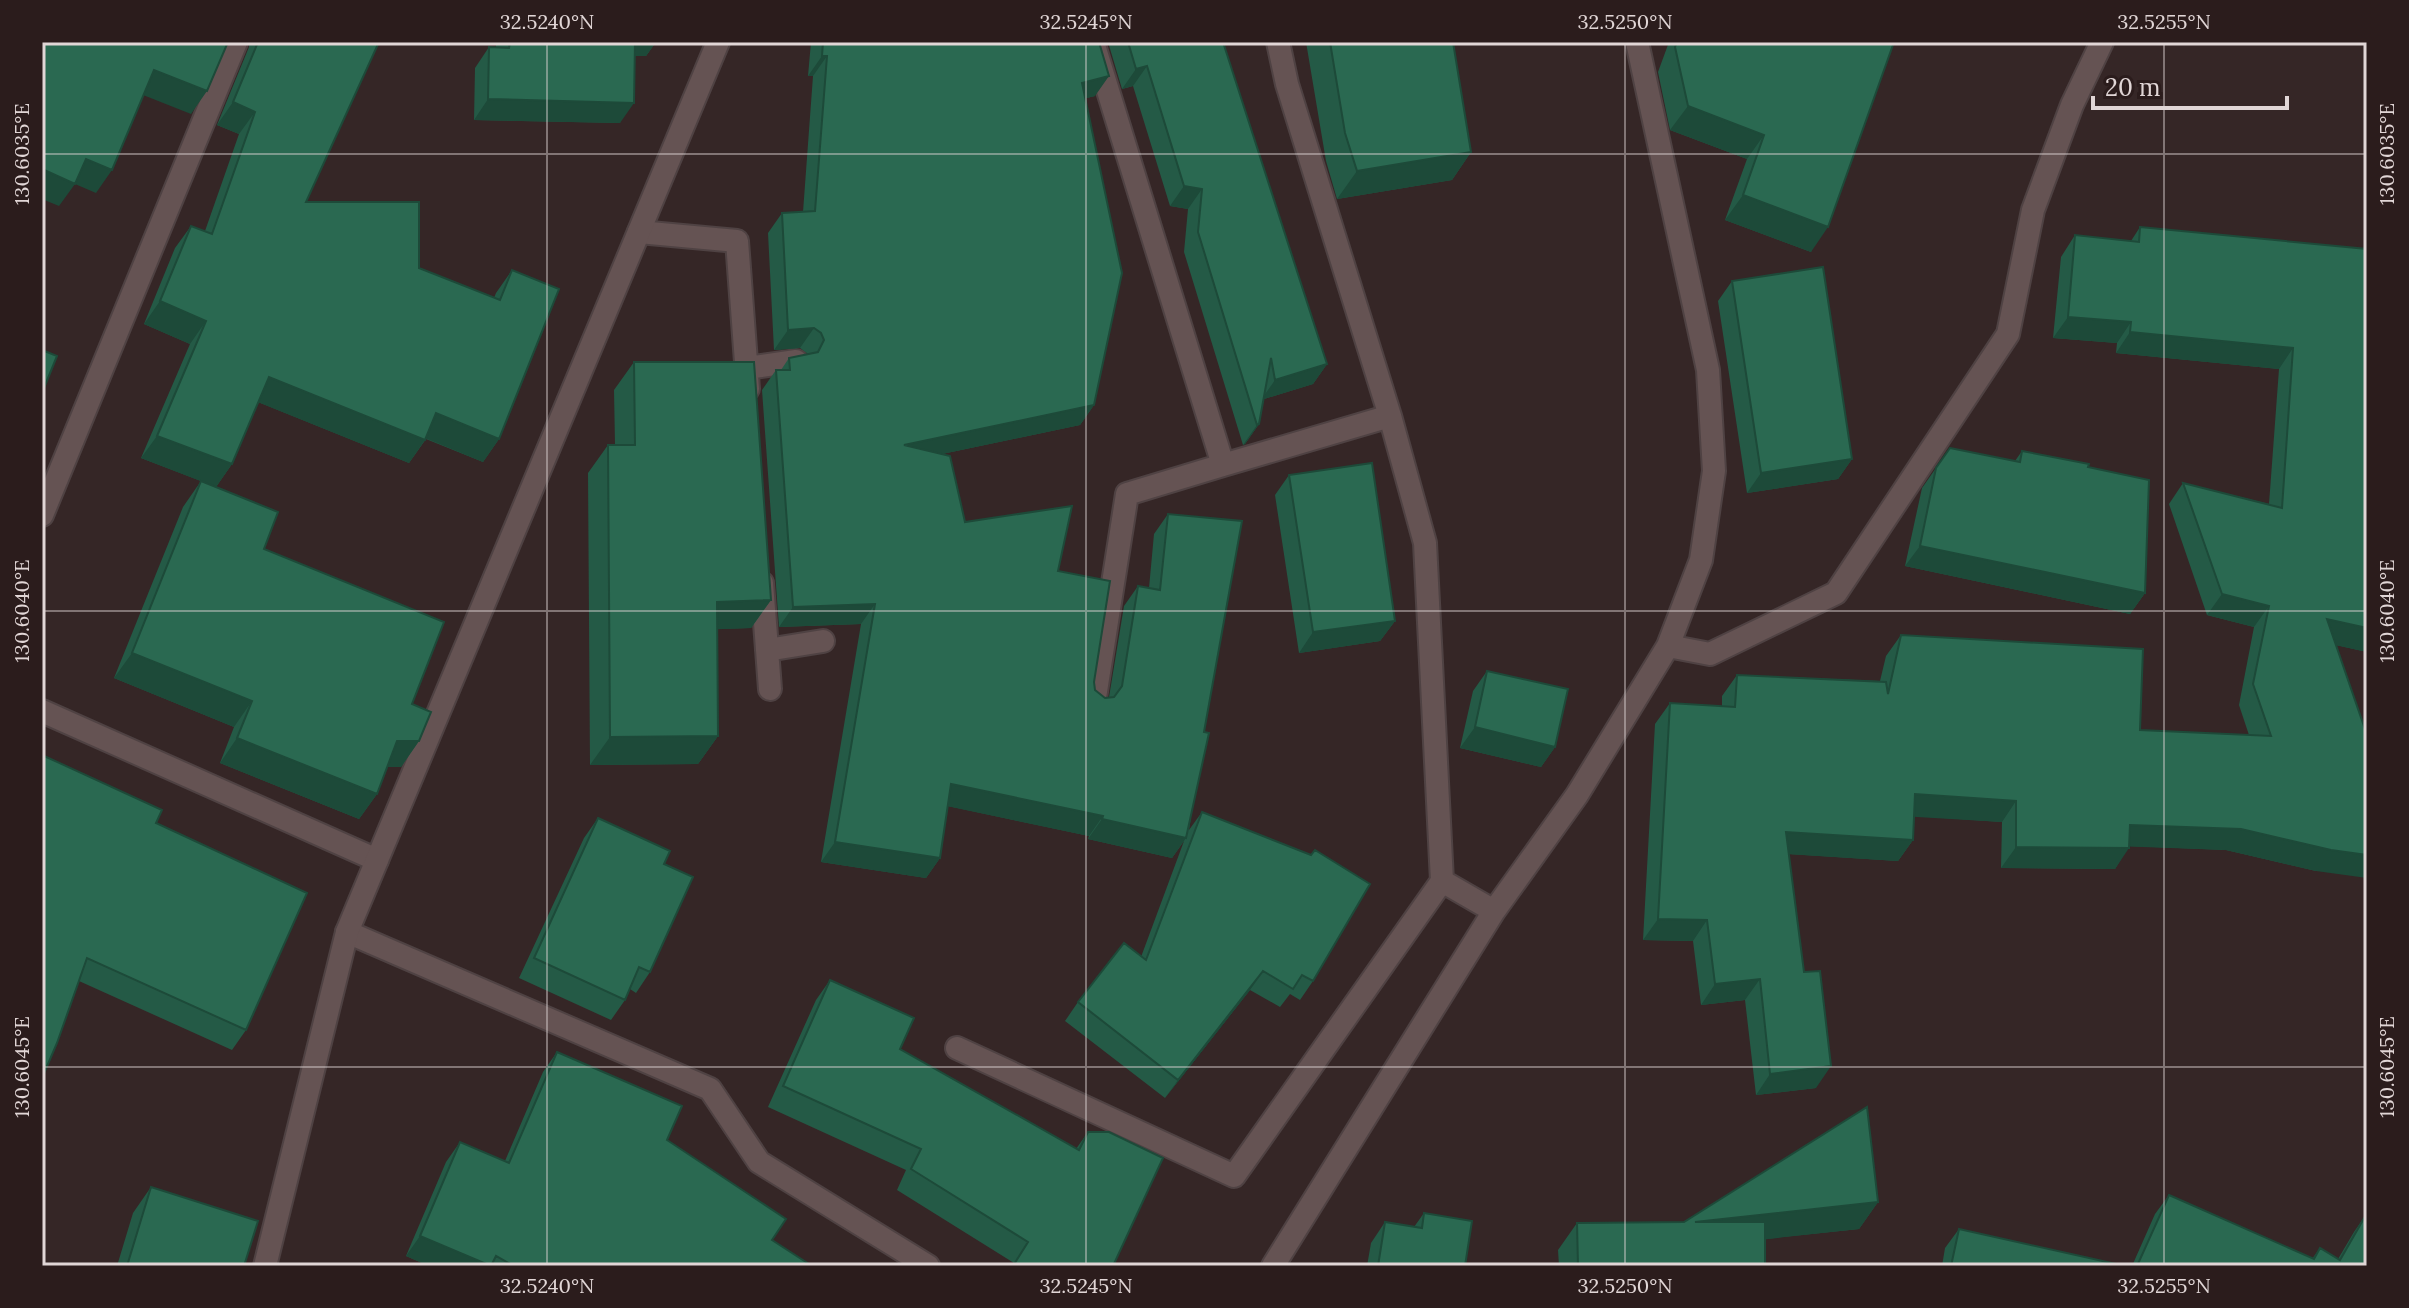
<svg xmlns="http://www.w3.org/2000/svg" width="2409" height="1308" font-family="Lora,serif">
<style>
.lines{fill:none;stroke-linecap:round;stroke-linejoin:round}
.minor-casing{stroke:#4f4243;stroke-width:26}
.tertiary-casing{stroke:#4f4243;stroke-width:26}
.minor{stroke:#655353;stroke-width:22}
.tertiary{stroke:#655353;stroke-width:22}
.wall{fill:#245a46}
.shaded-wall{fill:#1d4a39}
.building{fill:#2a6951;stroke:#1d4a39;stroke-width:2}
.ticks{fill:none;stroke:#e1d6d6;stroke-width:2;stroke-opacity:0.45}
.neatline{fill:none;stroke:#e1d6d6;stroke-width:3}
.ticks-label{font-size:20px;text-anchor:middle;fill:#e1d6d6}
</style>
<rect width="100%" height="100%" fill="#352626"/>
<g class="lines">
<defs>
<path id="minor" d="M1093,42l130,423 -96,29 -33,210
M639,232l98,9 11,148
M747,368l49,-7
M1390,416l35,127 17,338 52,30
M1223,465l167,-49 -103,-332 -9,-42
M42,515l194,-473
M762,583l8,106
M1668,646l42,8 126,-61 172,-259 25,-124 39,-105 30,-63
M767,650l56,-9
M42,711l335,149
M347,932l363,157 49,73 169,104
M957,1048l277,128 208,-295
M1273,1266l221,-355 83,-116 91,-149 33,-86 13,-89 -6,-101 -71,-328"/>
<path id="tertiary" d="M265,1266l82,-334 371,-890"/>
</defs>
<use href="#minor" class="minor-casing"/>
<use href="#tertiary" class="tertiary-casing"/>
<use href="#minor" class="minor"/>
<use href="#tertiary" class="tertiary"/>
</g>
<path class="wall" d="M249,42h130l-73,160 113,66 75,30 2,-5 16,-23 -13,169 -16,23 -57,-23 -17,24 -151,-61 -26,62 -16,23 48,62 148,155 7,37 -18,26h-14l-10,27 -18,25 -139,-56 14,-36 -120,-49 69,-171 18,-26 -60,-23 49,-114 -46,-20 31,-76 16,-22 14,5 34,-97 -22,-9 32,-78z
M496,42h160l-10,14h-11l-15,67 -146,-3 1,-52 14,-21h7z
M811,42h288l-4,54 -9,2 8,307 -14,20 -138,29 23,68 93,49 36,111 1,8 10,8 4,-1 15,-91 14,-20 11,2 5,-54 14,-20 36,218 -15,98 13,-18 111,169 -13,19 -10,-6 -10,13 -30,-17 -85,108 -100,-77 13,-19 63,-45 43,-116 -12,17 -84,-19 1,-3 -141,-30 -8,52 -14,20 -105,-16 40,-238 -82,3 -17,-237 14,-20h5l8,-12 19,-4 -8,-6 -26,2 -6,-117 14,-20 21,-1 10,-136h-5z
M1108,42h115l104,322 -14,20 -49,15 -5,25 -14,20 -2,1 -59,-193 4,-43 -18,-3 -37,-120 -11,3z
M1306,42h147l18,110 -19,28 -115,19 -11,-38z
M1669,42h225l-83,210 -86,-32 22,-61 -77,-29 -12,-58z
M2140,227l227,22v403l-31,-7 -20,226 -90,-21 -97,-4 -14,23 -114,-1 1,-46 -88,-6 -1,24 -15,21 -109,-7 27,234 -60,7 -11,-95 -44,5 -8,-64 -50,-1 12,-216 15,-21 52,3v-10l15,-21 143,6 6,-25 15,-21 239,95 109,5 -10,-30 15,-78 -47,-12 -38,-111 14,-21 86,21 10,-135 -163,-16 1,-10 -64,-5 8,-81 14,-22 56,6z
M1732,281l120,178 -14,20 -91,14 -29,-192z
M634,362l137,238 -20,28 -34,1 1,107 -20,28 -108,1 -2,-292 20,-28h7l-1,-55z
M1950,448l65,13 7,-10 66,16 57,126 -15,21 -225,-48 17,-78z
M1289,475l106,146 -15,20 -81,12 -24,-158z
M1487,671l68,76 -14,20 -81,-19 13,-57z
M42,755l114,68 90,207 -14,20 -153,-69z
M598,818l66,46 -14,108 -14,21 -6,-4 -5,11 -14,20 -92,-42 65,-140z
M830,980l70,69 176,100 12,-17 25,134h-101l2,-3 -117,-73 9,-20 -138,-63 48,-107z
M557,1052l110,88 105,100 40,26h-383l-23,-10 40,-94 14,-20 45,19 38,-89z
M151,1187l93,79h-127l16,-53z
M2169,1195l143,64 8,-11 18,11 16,-27 13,-19v53h-235l23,-52z
M1878,1202l-19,27 -94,10v27h-206l-1,-16 19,-27 107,-1z
M1424,1213l41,53h-98l4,-23 14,-21 29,5z
M1959,1229l165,37h-182l3,-18z"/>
<path class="shaded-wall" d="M630,42h26l-10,14h-25z
M822,56h5l-14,20h-5z
M1147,66l-14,20 -11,3 14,-20z
M154,70l53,21 -16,23 -53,-21z
M1109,76l-14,20 -27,7 14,-20z
M488,99l146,4 -14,20 -146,-3z
M233,102l22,10 -16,22 -22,-9z
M1688,106l76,29 -17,24 -77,-29z
M1471,152l-19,28 -115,19 20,-28z
M86,159l26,11 -16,23 -21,-9 -16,22 -17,-7v-30z
M1184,186l18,3 -14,20 -18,-3z
M1743,195l85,32 -17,25 -86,-32z
M160,301l46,20 -16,23 -46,-20z
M2068,317l63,5 -14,21 -64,-5z
M814,328l-14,20 -26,2 14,-20z
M2130,332l163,16 -14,21 -163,-16z
M1327,364l-14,20 -52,16 14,-20z
M269,377l156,63 -16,23 -156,-63z
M1094,405l-14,20 -190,40 14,-20z
M436,413l63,26 -16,23 -63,-26z
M1259,424l-14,20 -2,1 14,-20z
M157,436l75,28 -16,23 -75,-29z
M1852,459l-14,20 -91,14 14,-20z
M1920,546l225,47 -15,21 -225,-48z
M2222,594l47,12 -15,21 -47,-12z
M771,600l-20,28 -54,2 20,-28z
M875,604l-14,20 -82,3 14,-20z
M2327,619l40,9v24l-55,-12z
M1395,621l-15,20 -81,12 14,-21z
M132,653l120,48 -18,26 -120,-49z
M1475,727l80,20 -14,20 -81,-19z
M718,736l-20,28 -108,1 20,-28z
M237,738l140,56 -18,25 -139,-56z
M397,741h22l-18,26h-22z
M951,784l152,32 -14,20 -152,-32z
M1915,794l101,7 -14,21 -102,-6z
M1102,819l84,19 -14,20 -84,-19z
M2130,825l111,4 126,26v23l-51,-7 -90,-21 -111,-4z
M1786,832l127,8 -15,21 -127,-8z
M835,842l105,16 -14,20 -105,-16z
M2016,847l113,1 -14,21 -114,-1z
M1658,919l49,1 -14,21 -50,-1z
M1263,971l-13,19 -85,108 13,-18z
M1760,979l-15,21 -44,5 14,-21z
M1831,1066l-15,22 -60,7 14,-21z
M1878,1202l-19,27 -183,20 19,-27z
M420,1236l71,30h-62l-23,-10z"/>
<path class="building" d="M42,42h186l-21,49 -53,-21 -42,100 -26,-11 -11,25 -33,-15z
M258,42h121l-73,160h113v66l81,32 12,-30 47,19 -60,150 -63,-26 -11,27 -156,-63 -37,87 -75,-28 49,-115 -46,-20 31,-75 21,8 43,-122 -22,-10z
M510,42h125l-1,61 -146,-4 1,-52 20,1z
M823,42h276l10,34 -27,7 40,190 -28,132 -190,40 46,11 15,66 107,-16 -14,65 52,10 -16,101 1,8 10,8 9,-1 8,-11 16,-100 22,4 8,-76 74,7 -38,211 5,1 -23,105 -84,-19 1,-3 -152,-32 -11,74 -105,-16 40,-238 -82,3 -17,-237h14l-1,-12 29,-6 6,-12 -3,-7 -7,-5 -26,2 -6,-117 33,-2 12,-155h-5z
M1128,42h95l104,322 -52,16 -4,-22 -12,66 -2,1 -59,-193 4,-43 -18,-3 -37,-120 -11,3z
M1330,42h123l18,110 -114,19 -12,-38z
M1677,42h217l-66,185 -85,-32 21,-60 -76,-29 -13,-59z
M2140,227l227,22v379l-40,-9 40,116v120l-36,-5 -90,-21 -111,-4 -1,23 -113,-1v-46l-101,-7 -2,46 -127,-8 18,140 16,-1 11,95 -61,8 -10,-95 -45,5 -8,-64 -49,-1 12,-216 65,4 2,-32 149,7 2,12 13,-59 242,14 -3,81 131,6 -18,-52 16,-78 -47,-12 -39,-111 99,25 11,-160 -163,-16 1,-10 -63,-5 7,-82 64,7z
M1823,267l29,192 -91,14 -29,-192z
M42,350l15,6 -15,37z
M634,362h120l17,238 -54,2 1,134 -108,1 -2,-292h27z
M1950,448l70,14 2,-11 67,13 -1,3 61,13 -4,113 -225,-47 16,-78z
M1372,463l23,158 -82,11 -24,-157z
M201,481l77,31 -14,37 180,73 -32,82 19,8 -12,29h-22l-20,53 -140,-56 15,-37 -120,-48z
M1487,671l81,18 -13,58 -80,-20z
M42,755l120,55 -6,13 151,70 -61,137 -159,-72 -30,85 -15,35z
M1202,812l109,43 4,-5 55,34 -57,97 -11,-6 -9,14 -30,-18 -85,109 -100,-78 46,-59 22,17z
M598,818l72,33 -6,13 29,13 -43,95 -11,-5 -14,33 -91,-42z
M830,980l84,38 -14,31 179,101 9,-18h21l54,26 -50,108h-100l15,-24 -117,-73 10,-20 -138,-63z
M557,1052l125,54 -15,34 119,79 -14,21 40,26h-298l-18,-10 -5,10 -71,-30 40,-94 49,21z
M1867,1107l11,95 -183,20h70v44h-187l-1,-43 107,-1z
M151,1187l107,34 -14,45h-117z
M2169,1195l145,64 6,-11 20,12 27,-47v53h-230z
M1424,1213l48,8 -7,45h-87l7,-44 37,6z
M1959,1229l166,37h-174z"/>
<path class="ticks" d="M547,42v1224M1086,42v1224M1625,42v1224M2164,42v1224M42,154h2325M42,611h2325M42,1067h2325"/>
<rect width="2409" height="1308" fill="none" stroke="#2b1c1c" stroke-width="88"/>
<path d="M2093 96v12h194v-12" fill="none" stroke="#e1d6d6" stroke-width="4"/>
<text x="2105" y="96" font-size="24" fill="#e1d6d6" stroke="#2b1c1c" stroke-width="6" paint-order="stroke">20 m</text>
<rect x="44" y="44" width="2321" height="1220" class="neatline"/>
<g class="ticks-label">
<text x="547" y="29">32.5240°N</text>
<text x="1086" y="29">32.5245°N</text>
<text x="1625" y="29">32.5250°N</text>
<text x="2164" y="29">32.5255°N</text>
<text transform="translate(2387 154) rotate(-90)" y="7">130.6035°E</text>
<text transform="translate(22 154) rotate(-90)" y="7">130.6035°E</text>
<text transform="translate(2387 611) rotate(-90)" y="7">130.6040°E</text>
<text transform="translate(22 611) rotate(-90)" y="7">130.6040°E</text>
<text transform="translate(22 1067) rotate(-90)" y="7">130.6045°E</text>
<text transform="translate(2387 1067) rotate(-90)" y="7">130.6045°E</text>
<text x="547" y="1293">32.5240°N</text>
<text x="1086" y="1293">32.5245°N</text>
<text x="1625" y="1293">32.5250°N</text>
<text x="2164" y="1293">32.5255°N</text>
</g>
</svg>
